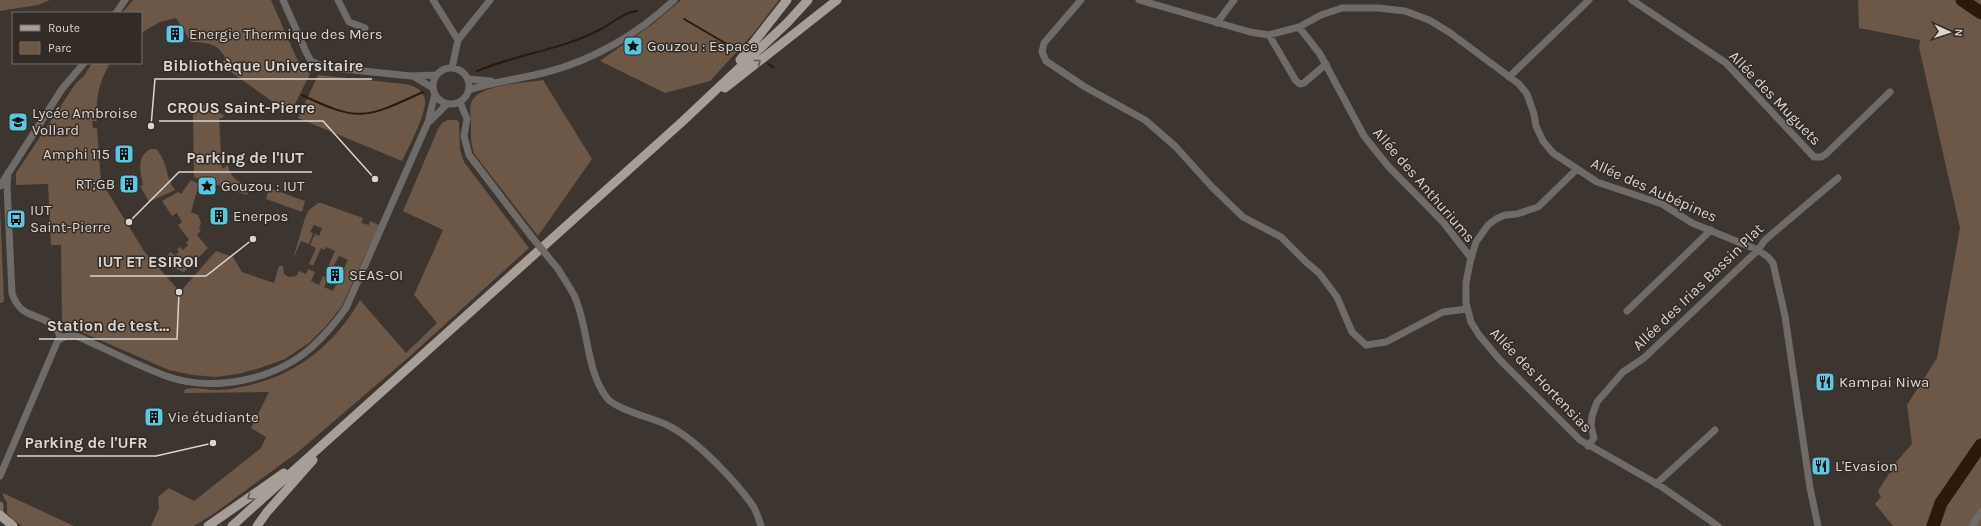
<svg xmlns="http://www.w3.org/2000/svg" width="1981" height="526" font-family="Karla,sans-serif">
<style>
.green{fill:#6d5746}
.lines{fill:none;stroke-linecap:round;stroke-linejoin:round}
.stream{stroke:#2d1909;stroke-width:2}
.river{stroke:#2d1909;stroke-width:13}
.minor{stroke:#6f6b68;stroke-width:7}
.major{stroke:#a79e97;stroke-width:9}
.minor-bridge{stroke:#6f6b68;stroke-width:7}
.oneway{stroke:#615953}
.labels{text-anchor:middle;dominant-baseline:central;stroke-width:3;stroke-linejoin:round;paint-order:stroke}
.poi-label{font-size:15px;fill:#dbd5d1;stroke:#332b25;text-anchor:start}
.street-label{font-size:15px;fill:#dbd5d1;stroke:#332b25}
.leader{fill:none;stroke:#dbd5d1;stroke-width:1.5}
.callout-dot{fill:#dbd5d1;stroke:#332b25;stroke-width:1.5}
.callout-label{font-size:16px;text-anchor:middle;font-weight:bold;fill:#dbd5d1;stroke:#332b25;stroke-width:3;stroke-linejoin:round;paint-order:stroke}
</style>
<rect width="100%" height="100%" fill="#3d352f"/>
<path class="green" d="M0,0h50l-12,5 -38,6z
M133,0h138l26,59 13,15 -20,40 -62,-44 -5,-8 2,-4c-7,-15 -18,-15 -34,-16l-15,-24 -16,4 -19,11v-20h-19z
M681,0h98l-26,34 -43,47 -45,12 -65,-32 54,-38z
M1858,0h123v526h-88l-18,-22 6,-7 -3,-6 19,-30 15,-17 -5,-39 30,-47 23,-130 -41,-181 1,-7 -61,-12z
M92,63h18c-12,22 -14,33 -13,58h-5l1,7h4l4,53 43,70 36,41 36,-41 17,6 9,15 32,11 5,-17h4l1,8 5,3 7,-1 3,-5 7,3 2,-5 7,3 -4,9 8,4 4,-9 5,2 -4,9 9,4 15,-31 -9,-4 -9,17 -4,-2 9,-20 -9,-4 -1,3 -4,-2 -8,18 -4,-2 7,-16 -6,-3 5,-11 4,2 3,-8 -8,-3 -4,7 3,1 -4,11 -8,-3 -8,18 12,-41 4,-8 9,-7h3l42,15 -2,5 8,2 1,-4 9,4 -37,81 -16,20 -17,17 -24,16 -25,9 -22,6 -22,3 -23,-2 -24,-5 -90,-39 -21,-5 4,-3 -1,-78h-10l-3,-61 -32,1v-12l60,-90 8,-7z
M318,75l87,9c9,2 18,5 20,16 2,12 -17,49 -23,61l-104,-43z
M543,80l49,79 -54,77 -63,-81c-5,-12 -4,-20 -4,-33 0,-5 -2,-13 0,-18 4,-20 55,-21 72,-24z
M201,105h6l18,11 -6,3 3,50 6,-4c2,13 10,17 22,21l-3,9 -53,-18 -1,-63 7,-4z
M447,120h10l2,2 1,28 4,12 65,86 -120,109 -111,95 -83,61 -21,13h-43l8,-18 -1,-11 11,-9 25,13 67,-53 5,-11 -15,-9 18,-36 -85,1 1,-4c11,-2 21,1 31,1 8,0 17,-1 24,-3 53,-9 94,-41 120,-87l46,53 31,-30 -23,-28 29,-65 -40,-19 35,-82 4,-6z
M151,149h5c12,12 9,28 19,41l-26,12 -9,-16 3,-1c-3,-14 -7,-29 8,-36z
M191,180l8,4 -8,28 7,3 3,8 -2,5 2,2 -4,5 11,13 -24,24 -10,-4 -7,-11 3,-5 5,3 4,-3 -2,-3 3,-2 3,3 5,-5 -2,-3 3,-2 -11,-15 4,-3 -5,-9 -5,3 -10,-15 16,-9 3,2z
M269,188l36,13 -3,11 -36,-13z
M0,205l4,96 -2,2h-2z
M3,493l71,33h-52l-11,-8 -4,-5v-10l-4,-7z"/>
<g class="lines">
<path class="stream" d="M684,19l53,31
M768,64l5,3
M477,71c40,-17 84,-21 122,-41 13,-6 24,-18 38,-19
M302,95c58,28 64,23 121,-3"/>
<path class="river" d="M1962,0l19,13
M1933,526l8,-23 40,-58"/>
<path class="minor" d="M283,0l24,54 4,7 13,6 87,9 25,-1
M338,0l11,22 16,6
M433,0l25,40 -6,28
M1081,0l-37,43 -2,9 4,9 39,26 60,33 30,26 37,41 31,30 38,20 26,26 12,10 18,24 15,35 14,13 20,-3 57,-30 24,-3
M1139,0l111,32 19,3 30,-8 22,-12 21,-7h36l27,3 24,9 20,12 70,52 8,10 7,20 2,12 7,15 10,12 44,29 65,22 30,19 66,27 10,7 5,6 12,53 25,172 8,38
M1632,0l94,63 88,94h7l5,-3 64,-62
M116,13l9,-13
M1217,23l17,-23
M1299,27l21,27 44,82 24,30 55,56 28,36
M1269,35l27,46 4,3 4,-1 22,-19
M458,40l32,-40
M433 86a18 18 0 1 1 36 0a18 18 0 1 1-36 0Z
M413,76l20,12
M1509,77l80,-77
M468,79l23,2
M469,90c26,-9 52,-11 78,-18 47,-12 92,-39 127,-72
M460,102l7,17 -3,17 5,19 62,81
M430,121l17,-17
M1577,169l-39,38 -21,7 -12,1 -9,4 -8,6 -12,17 -6,20 -4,21v20l5,19 8,13 21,25 80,80 79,45 59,41
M8,173l-1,13 5,107c9,28 28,19 43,34 3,3 4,8 6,11
M0,186l62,-97 22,-26
M558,269c5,8 11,17 16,26 15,32 11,74 33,103 8,11 45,20 58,26 29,13 70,56 88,82 4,6 6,14 8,20
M1627,311l84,-81
M1588,446l6,-8 -3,-12 1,-10 5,-14 26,-30 21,-14 114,-108 7,-10 73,-62
M0,476l58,-136c8,-4 12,-5 21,-3 29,13 57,28 87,39 47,17 109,4 146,-29 13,-12 24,-25 34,-39l82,-186 7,-28
M1656,484l59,-54
M0,505v11
M1972,526l9,-14"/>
<path class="major" d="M740,60l47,-60
M725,88l112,-88
M0,515l13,11
M208,526l76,-53
M232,526l451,-405 104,-98 21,-23
M257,526l10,-14 46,-52"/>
<path class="minor-bridge" d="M531,236l27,33"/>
</g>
<defs><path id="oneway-chevron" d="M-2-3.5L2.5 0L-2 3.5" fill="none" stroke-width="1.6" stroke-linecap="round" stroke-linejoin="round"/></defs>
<g class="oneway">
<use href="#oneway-chevron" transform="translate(758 62) rotate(-38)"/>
<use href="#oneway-chevron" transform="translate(250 497) rotate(145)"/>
</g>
<defs>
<symbol id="building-square" viewBox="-11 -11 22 22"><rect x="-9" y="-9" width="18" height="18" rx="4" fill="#57c9e2" stroke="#332b25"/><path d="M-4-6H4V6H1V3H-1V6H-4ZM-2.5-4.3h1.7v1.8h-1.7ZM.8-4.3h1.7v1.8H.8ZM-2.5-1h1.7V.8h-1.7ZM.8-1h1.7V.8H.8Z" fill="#111"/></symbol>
<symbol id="sight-square" viewBox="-11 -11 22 22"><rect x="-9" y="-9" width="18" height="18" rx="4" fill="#57c9e2" stroke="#332b25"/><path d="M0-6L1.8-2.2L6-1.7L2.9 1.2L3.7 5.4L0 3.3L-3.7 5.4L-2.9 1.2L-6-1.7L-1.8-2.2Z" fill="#111"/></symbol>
<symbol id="school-square" viewBox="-11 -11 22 22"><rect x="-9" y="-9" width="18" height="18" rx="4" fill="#57c9e2" stroke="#332b25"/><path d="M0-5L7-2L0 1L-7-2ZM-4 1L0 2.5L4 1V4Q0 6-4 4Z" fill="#111"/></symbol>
<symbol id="bus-square" viewBox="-11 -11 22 22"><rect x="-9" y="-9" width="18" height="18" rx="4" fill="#57c9e2" stroke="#332b25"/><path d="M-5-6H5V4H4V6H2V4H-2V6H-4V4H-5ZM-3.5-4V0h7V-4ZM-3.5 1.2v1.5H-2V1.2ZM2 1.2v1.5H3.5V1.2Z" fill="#111"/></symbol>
<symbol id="restaurant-square" viewBox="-11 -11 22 22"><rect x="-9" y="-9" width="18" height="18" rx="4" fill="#57c9e2" stroke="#332b25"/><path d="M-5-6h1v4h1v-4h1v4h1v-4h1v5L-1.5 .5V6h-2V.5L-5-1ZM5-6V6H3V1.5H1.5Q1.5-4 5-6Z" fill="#111"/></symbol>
</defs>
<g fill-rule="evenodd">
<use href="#building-square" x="164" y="23" width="22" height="22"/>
<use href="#sight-square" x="622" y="35" width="22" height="22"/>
<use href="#school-square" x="7" y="111" width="22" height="22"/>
<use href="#building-square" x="113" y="143" width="22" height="22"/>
<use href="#building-square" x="118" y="173" width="22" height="22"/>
<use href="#sight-square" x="196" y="175" width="22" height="22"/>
<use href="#building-square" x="208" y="205" width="22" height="22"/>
<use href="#bus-square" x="5" y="208" width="22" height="22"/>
<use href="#building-square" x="324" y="264" width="22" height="22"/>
<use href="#restaurant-square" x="1814" y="371" width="22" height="22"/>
<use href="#building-square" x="143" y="406" width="22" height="22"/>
<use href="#restaurant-square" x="1810" y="455" width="22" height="22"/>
</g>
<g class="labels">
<g class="poi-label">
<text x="189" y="34">Energie Thermique des Mers</text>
<text x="647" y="46">Gouzou : Espace</text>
<text x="32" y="113">Lycée Ambroise<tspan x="32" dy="17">Vollard</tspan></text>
<text x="110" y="154" text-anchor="end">Amphi 115</text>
<text x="115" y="184" text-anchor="end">RT;GB</text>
<text x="221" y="186">Gouzou : IUT</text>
<text x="30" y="210">IUT<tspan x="30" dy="17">Saint-Pierre</tspan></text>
<text x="233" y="216">Enerpos</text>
<text x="349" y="275">SEAS-OI</text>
<text x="1839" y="382">Kampai Niwa</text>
<text x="168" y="417">Vie étudiante</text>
<text x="1835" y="466">L'Evasion</text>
</g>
<g class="street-label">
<text transform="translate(1775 98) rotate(46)">Allée des Muguets</text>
<text transform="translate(1424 185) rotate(49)">Allée des Anthuriums</text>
<text transform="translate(1654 190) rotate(24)">Allée des Aubépines</text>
<text transform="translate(1698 287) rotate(-44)">Allée des Irias Bassin Plat</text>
<text transform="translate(1541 380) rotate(46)">Allée des Hortensias</text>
</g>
</g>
<path class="leader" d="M151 126L155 79H372M375 179L323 121H159M129 222L179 172H312M253 239L206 276H90M179 292L177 339H39M213 443L156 456H17"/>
<g class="callout-dot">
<circle cx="151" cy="126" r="4"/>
<circle cx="375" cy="179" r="4"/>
<circle cx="129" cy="222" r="4"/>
<circle cx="253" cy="239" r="4"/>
<circle cx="179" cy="292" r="4"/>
<circle cx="213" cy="443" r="4"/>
</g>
<g class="callout-label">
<text x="263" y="71">Bibliothèque Universitaire</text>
<text x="241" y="113">CROUS Saint-Pierre</text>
<text x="245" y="163">Parking de l'IUT</text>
<text x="148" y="267">IUT ET ESIROI</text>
<text x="108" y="331">Station de test...</text>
<text x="86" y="448">Parking de l'UFR</text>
</g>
<rect x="12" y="12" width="130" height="52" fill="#332b25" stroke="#766f6a"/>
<rect x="20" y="25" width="20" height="6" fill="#a79e97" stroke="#766f6a"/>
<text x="48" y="32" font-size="12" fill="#dbd5d1">Route</text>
<rect x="20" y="42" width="20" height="12" fill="#6d5746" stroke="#766f6a"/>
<text x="48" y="52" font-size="12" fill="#dbd5d1">Parc</text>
<g transform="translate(1949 32) rotate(93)" stroke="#332b25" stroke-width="3" paint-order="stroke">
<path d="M0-3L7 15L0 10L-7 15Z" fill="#dbd5d1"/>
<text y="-6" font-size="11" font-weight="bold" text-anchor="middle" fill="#dbd5d1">N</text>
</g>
</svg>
